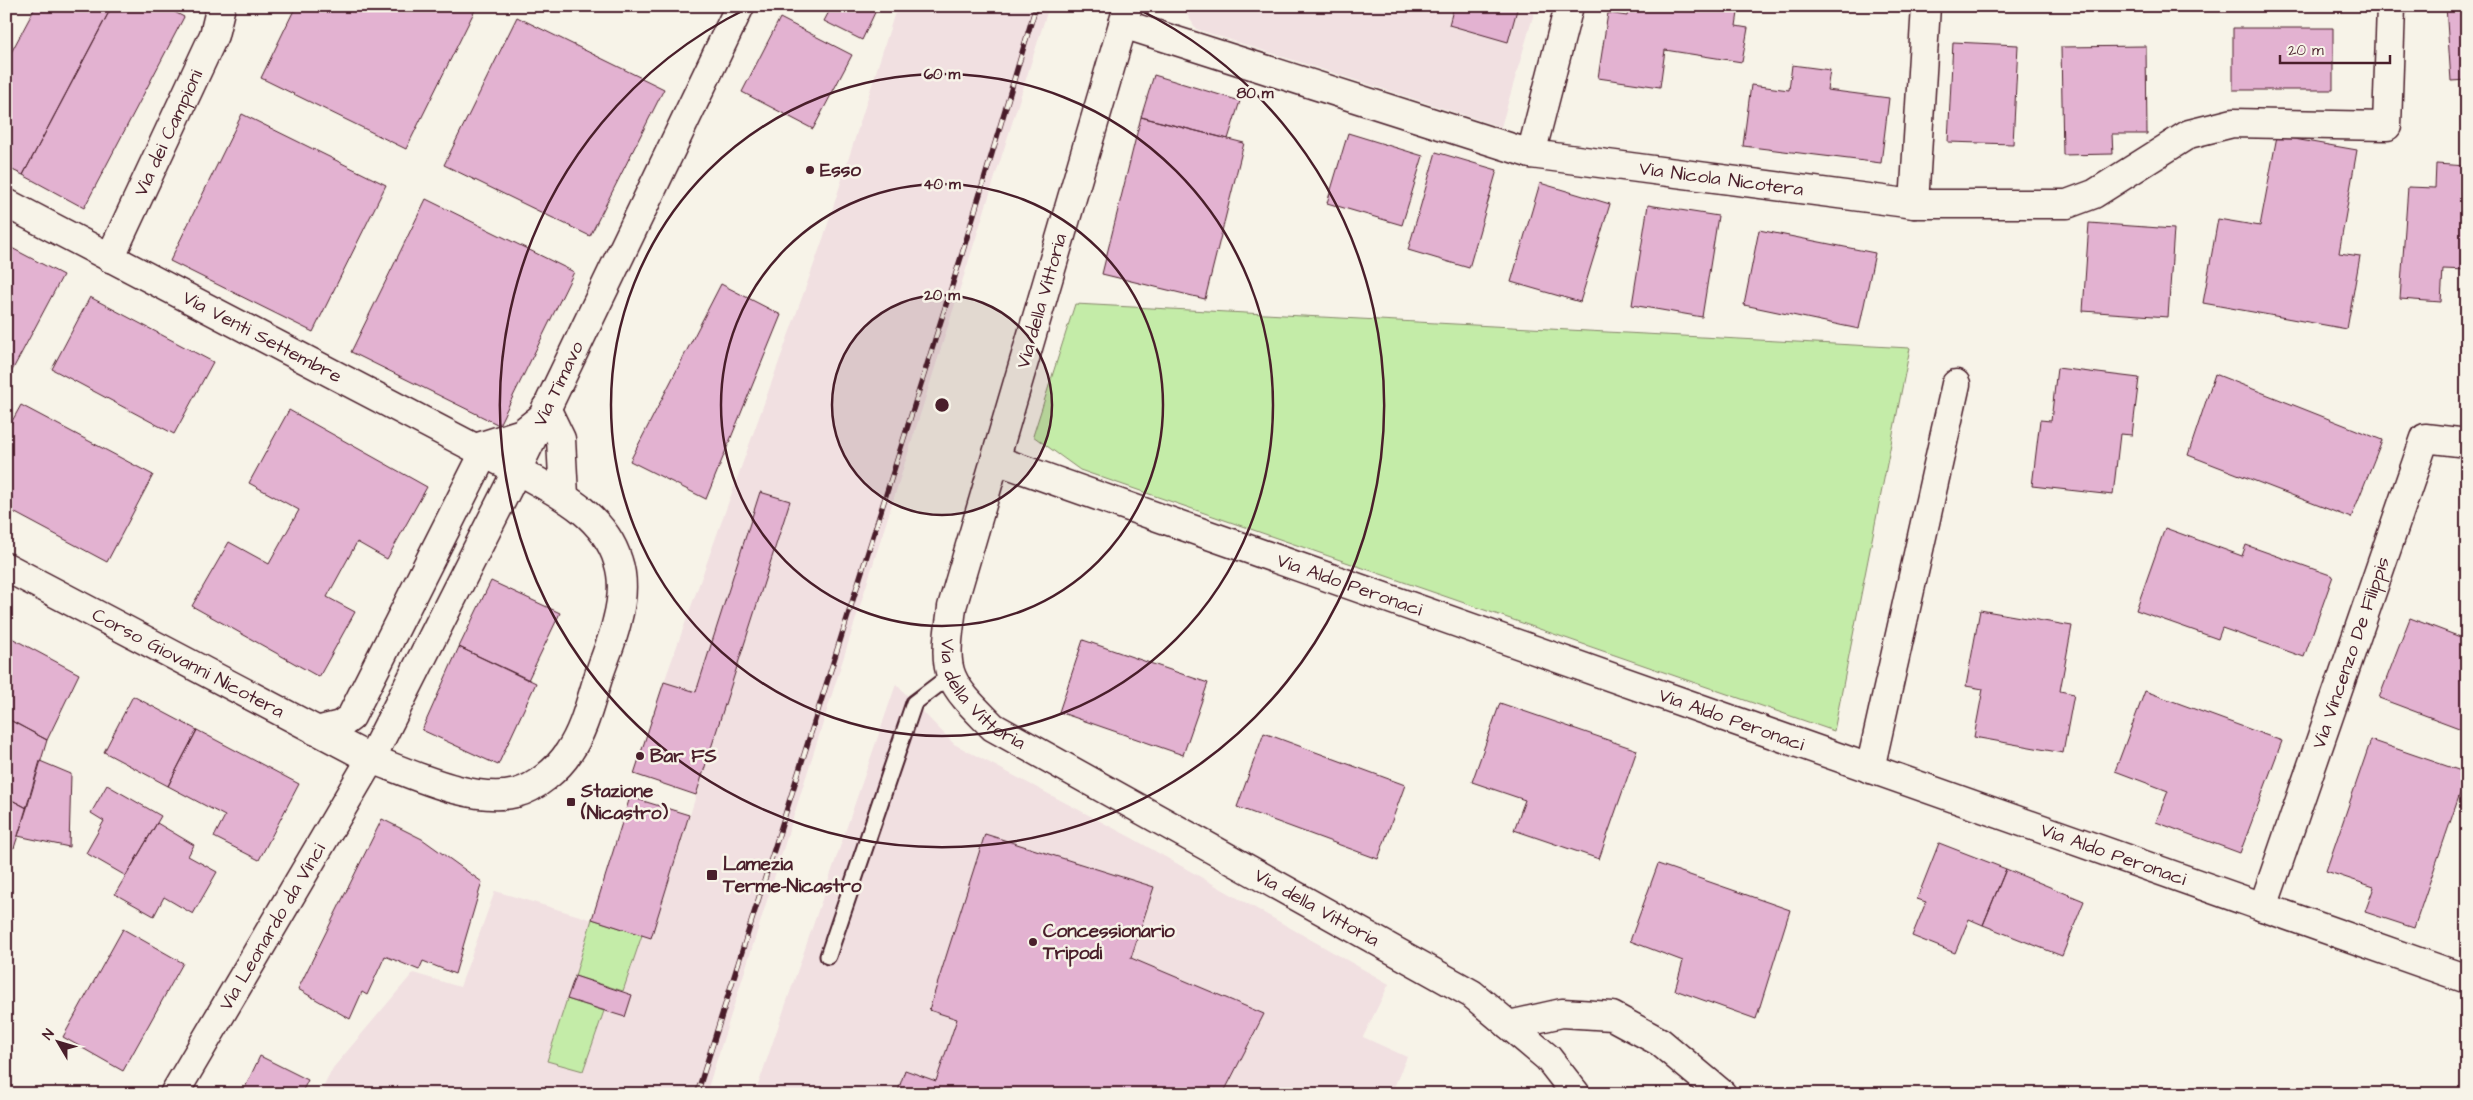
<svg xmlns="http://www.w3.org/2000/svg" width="2473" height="1100" font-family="'Architects Daughter',sans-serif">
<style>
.built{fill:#f1e0e1}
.green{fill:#c4eca8;stroke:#87866a}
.building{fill:#e3b2d1;stroke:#4a1f2b}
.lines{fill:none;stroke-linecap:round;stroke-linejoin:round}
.service-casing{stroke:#4a1f2b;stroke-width:19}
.minor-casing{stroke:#4a1f2b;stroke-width:31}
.tertiary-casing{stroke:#4a1f2b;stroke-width:31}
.service{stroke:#f7f3e8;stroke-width:15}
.minor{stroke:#f7f3e8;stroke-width:28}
.tertiary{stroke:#f7f3e8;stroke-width:28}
.rail-casing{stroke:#4a1f2b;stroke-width:5.5}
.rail{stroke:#f7f3e8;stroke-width:4;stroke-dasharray:11;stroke-linecap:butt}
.ring{fill:none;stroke:#4a1f2b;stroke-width:2.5}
.poi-dot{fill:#4a1f2b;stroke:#f7f3e8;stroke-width:2}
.labels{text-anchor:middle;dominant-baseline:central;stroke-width:5;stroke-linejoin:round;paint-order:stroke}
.street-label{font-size:19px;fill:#4a1f2b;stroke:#f7f3e8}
.poi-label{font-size:19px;font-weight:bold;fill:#4a1f2b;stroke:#f7f3e8;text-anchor:start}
.centre{fill:#4a1f2b;stroke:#f7f3e8;stroke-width:2.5}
.ring-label{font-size:15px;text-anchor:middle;font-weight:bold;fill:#4a1f2b;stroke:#f7f3e8;stroke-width:5;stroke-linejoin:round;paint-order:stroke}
</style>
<rect width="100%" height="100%" fill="#f7f3e8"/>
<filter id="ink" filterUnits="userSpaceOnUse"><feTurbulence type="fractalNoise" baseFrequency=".02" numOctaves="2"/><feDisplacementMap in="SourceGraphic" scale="10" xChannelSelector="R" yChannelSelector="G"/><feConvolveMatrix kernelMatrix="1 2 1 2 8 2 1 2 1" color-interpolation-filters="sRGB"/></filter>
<g filter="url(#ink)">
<path class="built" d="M897,6h152l-343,1088h-386l13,-26 80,-95 47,14 35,-96 156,46 139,-436 -30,-9 -64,200 -32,-10 159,-443z
M1182,6h354l-35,121 -305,-98z
M896,684l58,60 178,94 257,146 -26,53 44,20 -16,37h-636z"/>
<path class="green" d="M1075,304l835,44 -76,383 -754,-261 -47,-34z
M592,919l50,16 -19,56 -48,-15z
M567,999l37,12 -21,60 -36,-10z"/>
<path class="building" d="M36,6h61l12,6 -86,163 -17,-8v-105z
M112,6h51l21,11 -100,191 -61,-33z
M296,6h181l-71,143 -145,-71z
M832,6h46l-16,34 -38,-19z
M1454,6h64l-10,36 -59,-17z
M1629,6h110l-3,20 12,2 -6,34 -77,-12 -5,37 -62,-9 10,-65 19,3z
M2446,6h21v74l-16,1z
M517,17l147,72 -74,147 -146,-71z
M780,18l72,37 -39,74 -71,-37z
M2233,28h100v62h-100z
M1953,42l65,3 -5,99 -65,-2z
M2146,46l1,88h-35l1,20 -50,1 -2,-108z
M1792,65l38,5 -3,20 62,8 -8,65 -138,-17 8,-61 38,5z
M1154,75l86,26 -12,38 -87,-22z
M242,114l144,71 -73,147 -143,-71z
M1141,117l103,26 -39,156 -103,-25z
M1348,133l75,23 -21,69 -75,-22z
M2277,136l80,14 -18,103 21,3 -13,73 -144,-26 15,-84 42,7z
M1436,152l61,18 -28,98 -61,-18z
M2436,164l31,2v104l-24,-1 -2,33 -41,-3 8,-112 27,1z
M1540,183l70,21 -30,98 -69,-20z
M426,199l148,73 -75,153 -148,-73z
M1648,205l70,11 -16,101 -70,-12z
M2089,223l85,6 -6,88 -85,-6z
M1759,230l116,23 -16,76 -115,-24z
M6,245l57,30 -57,107z
M721,284l60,31 -75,184 -76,-38z
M90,297l123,65 -39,72 -122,-65z
M2057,368l82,10 -7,57 -12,-1 -7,61 -81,-9 8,-66 11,1z
M2215,374l167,66 -31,78 -163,-63z
M21,405l132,70 -46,87 -101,-54v-76z
M289,410l138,77 -40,72 -30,-17 -30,55 28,15 -36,65 -127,-71 37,-64 40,22 30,-54 -50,-27z
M760,492l30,9 -94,294 -62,-21 30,-92 32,10z
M2165,528l77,28 4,-11 87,31 -29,81 -82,-29 -4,11 -82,-29z
M491,581l69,32 -32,67 -69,-33z
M1980,610l92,16 -12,65 14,3 -11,59 -89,-16 9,-48 -17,-3z
M2410,618l53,20 4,-11v104l-88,-33z
M6,635l73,39 -32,66 -41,-22z
M1083,640l125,43 -25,72 -124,-43z
M459,647l77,36 -38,82 -76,-35z
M2145,691l137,50 -42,112 -84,-31 12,-31 -53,-20z
M133,696l64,34 -29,56 -64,-34z
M1500,703l137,47 -38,109 -85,-29 11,-30 -53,-18z
M6,718l41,22 -20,68 -21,-11z
M197,730l102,54 -40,76 -45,-23 11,-21 -57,-30z
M1264,733l141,52 -27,74 -141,-52z
M2371,740l96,33 -53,155 -49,-16 9,-25 -48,-16z
M40,761l31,13 -2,73 -51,-11z
M107,785l54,31 -35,60 -40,-23 18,-32 -13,-8z
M6,797l21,11 -13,40 -8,-3z
M630,797l59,18 -38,123 -59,-19z
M382,819l40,20 60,43 -27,92 -32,-13 -4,9 -34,-14 -18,39 -5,-3 -12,27 -52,-30z
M157,823l37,22 -6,11 29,16 -24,42 -29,-17 -10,19 -39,-22z
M985,834l169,53 -23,71 133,56 -41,80h-326l8,-24 31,11 21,-62 -28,-9z
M1939,843l67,26 -23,56 -14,-6 -14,34 -43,-17 14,-34 -9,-3z
M1658,864l132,46 -34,109 -81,-29 8,-29 -53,-20z
M2006,869l78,32 -22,55 -79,-31z
M123,929l60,34 -60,108 -60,-34z
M575,976l57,19 -7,22 -58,-18z
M260,1056l48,24 -7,14h-59z"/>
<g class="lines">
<defs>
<path id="service" d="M828,956l86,-253 37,-28"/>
<g id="minor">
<path id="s1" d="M1123,24l-171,583c-2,21 -9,50 0,70 8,19 27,35 41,50l479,267 76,64 28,36"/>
<path id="s2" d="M1531,154l383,50h153l27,-10 95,-60 44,-11 154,3 4,-120"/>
<path id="s3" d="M6,203l511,267"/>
<path d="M1914,204l12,-198"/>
<path id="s4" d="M110,258l104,-223 7,-29"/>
<path id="s5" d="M996,460l1471,519"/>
<path id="s6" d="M6,567l365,192"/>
<path d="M316,731l24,-6 11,-8 133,-264"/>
<path d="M1870,769l86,-385"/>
<path id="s7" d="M2263,907l162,-469 42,5"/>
<path d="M1509,1025l53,-12 50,3 48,26 62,52"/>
</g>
<g id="tertiary">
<path d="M1128,6l-5,18 408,130 38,-148"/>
<path d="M546,408l15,31 3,57"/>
<path d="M475,448l47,-15 19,-15"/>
<path d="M371,759c41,15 102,45 145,34 20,-5 42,-24 53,-41 15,-22 21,-49 29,-74 6,-19 15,-38 19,-57 5,-19 7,-42 1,-60 -14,-47 -62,-69 -101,-91"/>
<path id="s8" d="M174,1094l197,-335 146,-289 223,-464"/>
</g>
</defs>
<use href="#service" class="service-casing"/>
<use href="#minor" class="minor-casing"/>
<use href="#tertiary" class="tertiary-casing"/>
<use href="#service" class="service"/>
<use href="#minor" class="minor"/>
<use href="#tertiary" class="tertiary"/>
<defs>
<path id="rail" d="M697,1094l265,-840 74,-248"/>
</defs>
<use href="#rail" class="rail-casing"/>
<use href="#rail" class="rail"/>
</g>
</g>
<circle cx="942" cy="405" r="110" fill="#4a1f2b" fill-opacity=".12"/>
<g class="ring">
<circle cx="942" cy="405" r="110"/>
<circle cx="942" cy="405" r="221"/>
<circle cx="942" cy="405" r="331"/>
<path d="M1136 8A442 442 0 1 1 748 8"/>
</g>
<g class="poi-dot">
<circle cx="810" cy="170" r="5"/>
<circle cx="640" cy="756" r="5"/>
<rect x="566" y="797" width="10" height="10" rx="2.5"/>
<rect x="706" y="869" width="12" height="12" rx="2.5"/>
<circle cx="1033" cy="942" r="5"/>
</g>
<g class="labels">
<g class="street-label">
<text stroke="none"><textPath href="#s4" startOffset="138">Via dei Campioni</textPath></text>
<text stroke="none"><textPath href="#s2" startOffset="192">Via Nicola Nicotera</textPath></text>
<text transform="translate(1042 301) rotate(-74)">Via della Vittoria</text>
<text stroke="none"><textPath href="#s3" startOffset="289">Via Venti Settembre</textPath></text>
<text stroke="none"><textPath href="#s8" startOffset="808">Via Timavo</textPath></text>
<text stroke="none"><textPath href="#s5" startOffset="375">Via Aldo Peronaci</textPath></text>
<text stroke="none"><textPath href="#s7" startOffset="269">Via Vincenzo De Filippis</textPath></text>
<text stroke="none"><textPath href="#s6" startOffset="206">Corso Giovanni Nicotera</textPath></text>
<text stroke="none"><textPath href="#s1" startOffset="709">Via della Vittoria</textPath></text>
<text stroke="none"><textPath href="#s5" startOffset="780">Via Aldo Peronaci</textPath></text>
<text stroke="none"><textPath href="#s5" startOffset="1185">Via Aldo Peronaci</textPath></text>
<text stroke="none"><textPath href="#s1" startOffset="1114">Via della Vittoria</textPath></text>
<text stroke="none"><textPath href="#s8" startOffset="194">Via Leonardo da Vinci</textPath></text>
</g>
<g class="poi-label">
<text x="820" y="170">Esso</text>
<text x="650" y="756">Bar FS</text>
<text x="581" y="791">Stazione<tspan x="581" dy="22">(Nicastro)</tspan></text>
<text x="723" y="864">Lamezia<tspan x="723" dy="22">Terme-Nicastro</tspan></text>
<text x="1043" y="931">Concessionario<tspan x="1043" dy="22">Tripodi</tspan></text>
</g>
</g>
<circle cx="942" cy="405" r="8" class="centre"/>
<g class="ring-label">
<text x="942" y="79">60 m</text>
<text x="1255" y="98">80 m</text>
<text x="942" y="189">40 m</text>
<text x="942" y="300">20 m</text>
</g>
<rect width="2473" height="1100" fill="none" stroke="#f7f3e8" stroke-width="25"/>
<rect x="12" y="12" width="2448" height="1075" fill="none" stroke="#4a1f2b" stroke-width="2" filter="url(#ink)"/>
<g transform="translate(58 1042) rotate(308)" stroke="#f7f3e8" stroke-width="4" paint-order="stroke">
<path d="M0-4L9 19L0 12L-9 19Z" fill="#4a1f2b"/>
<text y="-8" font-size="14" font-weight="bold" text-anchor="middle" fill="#4a1f2b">N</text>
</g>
<path d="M2280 55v8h110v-8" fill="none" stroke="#4a1f2b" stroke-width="2.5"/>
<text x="2288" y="55" font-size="15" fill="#4a1f2b" stroke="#f7f3e8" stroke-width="4" paint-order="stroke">20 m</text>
</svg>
